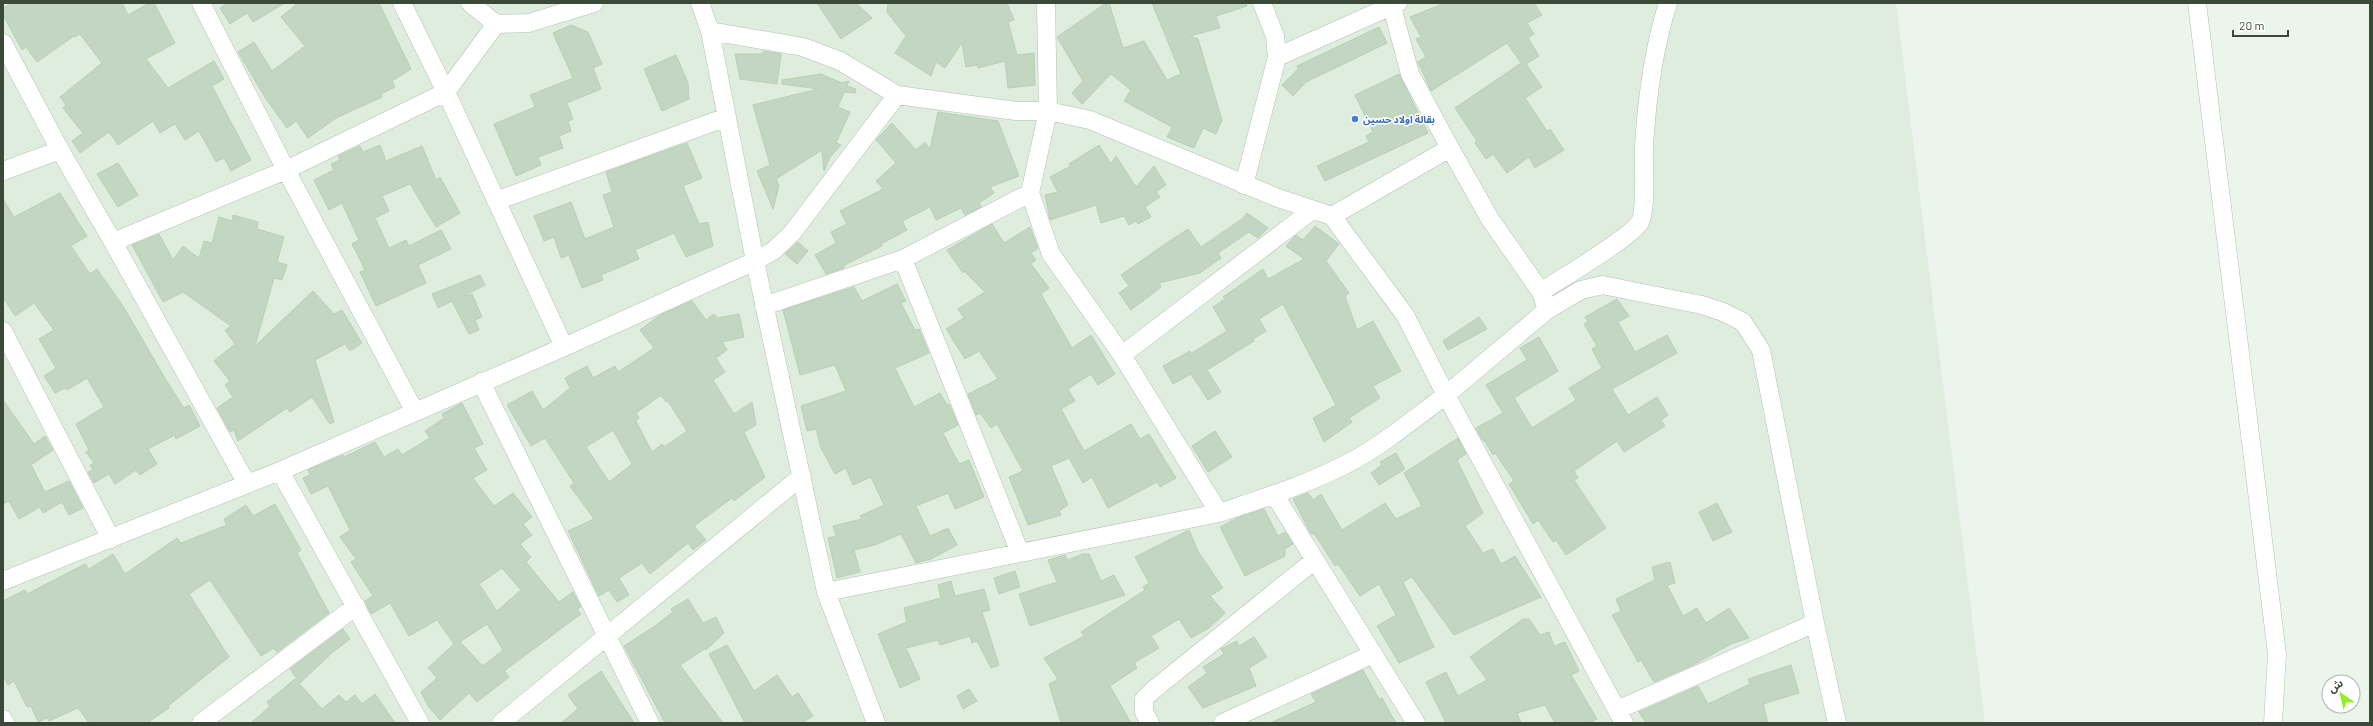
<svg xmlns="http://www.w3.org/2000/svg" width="2373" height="726" font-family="Barlow,'Noto Sans Arabic',sans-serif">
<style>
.residential{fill:#deedde}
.building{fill:#c3d6c1;stroke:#b7d1b5;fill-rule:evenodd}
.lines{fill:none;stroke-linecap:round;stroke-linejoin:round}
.minor-casing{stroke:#b2c3b1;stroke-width:19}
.minor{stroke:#fff;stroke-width:18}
.shop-dot{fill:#3f7fe0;stroke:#fff;stroke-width:1.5}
.labels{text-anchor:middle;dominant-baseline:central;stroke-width:3;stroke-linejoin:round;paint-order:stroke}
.shop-label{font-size:10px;font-weight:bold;fill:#366cbe;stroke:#fff;text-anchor:start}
</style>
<rect width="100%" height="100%" fill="#ecf5ec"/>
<path class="residential" d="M3,3h1893l89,720h-1982z"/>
<path class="building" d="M12,3h110l6,12 21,-12h5l21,40 -29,16 22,29 46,-27 10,18 -12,7 39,74 -20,11 -7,-13 -8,4 -17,-31 -14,9 -10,-16 -15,9 -7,-12 -35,24 -9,-13 -29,21 -8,-12 11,-8 -20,-25 3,-3 -6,-8 42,-34 -22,-29 -5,3 -1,-1 -37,26 -11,-15 -4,3 -19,-35v-7z
M228,3h57l-32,19 -6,-9 -17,11 -10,-16z
M298,3h81l32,66 -19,12 3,6 -14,7 1,3 -46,21 -28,20 -12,-17 -9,7 -21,-29 -28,-47 16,-10 18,29 33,-25 -24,-29z
M817,3h39l16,15 -31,21z
M888,3h119l7,17 -6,2 9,33 17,-2 1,32 -27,3 -3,-27 -27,7 -1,-3 -11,2 -4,-24 -17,25 -9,-6 -5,14 -36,-23 11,-17 -19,-24z
M1106,3h3l14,45 21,-7 23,39 14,-6 -29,-71h94l1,3 -31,10 4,12 -30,8 8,3 24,81 -6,14 -13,-6 -9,20 -27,-11 5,-10 -48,-26 7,-11 -20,-16 -29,30 -10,-11 11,-12 -26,-44z
M1445,3h89l8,12 -15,8 7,11 -6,4 11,18 -13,8 16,23 -17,11 22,33 3,-2 14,21 -29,18 -6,-11 -22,16 -14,-19 -7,5 -11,-16 2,-2 -22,-33 66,-45 -14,-20 -76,48 -13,-29 8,-5 -10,-18 5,-2 -11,-20z
M571,25l17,7 14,32 -9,4 8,21 -34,14 6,16 -5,2 3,10 -12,5 4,12 -25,9 3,8 -25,11 -22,-52 41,-17 -5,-12 43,-17 -20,-45z
M1379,27l8,16 -81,39 -13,14 -11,-11 16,-16 -1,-3z
M763,51l18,3 -4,30 -37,-5 -5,-25h28z
M676,55l12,28 1,16 -27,12 -18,-42z
M821,74l21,9 7,-2 -2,5 9,3 -1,4 -11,-1 -6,15 12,5 -14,31 5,2 -11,12 -6,14 -2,-21 -46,29 3,7 -6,23 -16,-38 13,-6 -17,-60 65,-16 -36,-5v-4z
M1399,74l29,59 -103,48 -8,-15 52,-24 -3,-6 7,-4 -18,-37z
M938,112l60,9 21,55 -29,11 4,6 -15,10 2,4 -16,8 -4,-7 -25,12 -6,-13 -28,14 5,9 -26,14 1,2 -39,20 1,2 -18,6 -11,-19 21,-12 -5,-11 16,-8 -7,-13 43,-22 -7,-8 20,-18 -20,-23 16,-17 24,27 9,-8 5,7z
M687,143l15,35 -19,8 16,38 9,-2 5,24 -27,11 -12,-24 -39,17 4,9 -38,16 2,5 -21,8 -13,-33 -8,3 -7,-21 -10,4 -10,-25 37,-14 14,37 29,-12 -11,-32 9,-3 -6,-20z
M380,145l6,16 36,-15 14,34 4,-3 20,36 -24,14 -26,-43 -28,12 7,15 -14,7 14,30 17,-8 3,6 32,-16 10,19 -33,16 8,18 -50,23 -16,-34 5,-2 -13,-26 7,-4 -17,-37 -13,7 -15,-30 20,-10 -3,-6 9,-4 -2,-4 22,-10 3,6z
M1099,145l12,19 5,-8 20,31 18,-21 12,19 -10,7 4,5 -15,10 6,10 -13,7 -2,-3 -7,4 -5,-9 -23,7 -5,-18 -46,15 -5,-25 13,-3 -8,-15 21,-11 -2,-2z
M118,163l20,32 -20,12 -21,-33z
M60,193l27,43 -16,10 19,28 7,-5 26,37 43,74 18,28 5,-3 11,21 -24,13 -1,-4 -27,14 9,15 -17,11 -4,-5 -21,14 -6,-10 -15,9 -6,-11 5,-2 -3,-5 4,-2 -8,-11 3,-2 -13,-26 28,-17 -17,-29 -20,12 -2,-2 -10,5 -11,-17 12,-8 -17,-29 15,-9 -20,-27 -19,13 -12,-19v-98l11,18z
M1247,213l21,15 -10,10 -9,-6 -31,21 3,5 -21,15 -41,10 2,4 -30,23 -12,-17 10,-7 -8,-11 44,-31 23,-15 13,18 41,-28z
M233,215l25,7 -1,7 27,8 -7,25 10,3 -5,15 -8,-2 -19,68 58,-55 21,23 8,-4 20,33 -12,8 -5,-7 -30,16 19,62 -4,2 -18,-27 -22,15 -3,-4 -49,33 -4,-11 -4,2 -13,-24 16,-11 -8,-12 5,-4 -16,-20 21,-17 -10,-14 6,-4 -48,-34 -20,10 -31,-57 27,-11 14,26 10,-14 16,12 5,-17 8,2 7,-26 13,4z
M992,224l12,19 26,-16 8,21 -7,5 5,7 -5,4 18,24 -8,6 31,54 19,-13 24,39 -17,11 -7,-11 -23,15 7,12 -14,8 23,42 47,-27 9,15 9,-5 27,44 -16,9 -3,-5 -49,26 -16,-31 -9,6 -14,-25 -18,8 17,39 -9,6 2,4 -33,10 -19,-48 14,-6 -26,-47 -6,4 -11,-15 -4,2 -8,-21 30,-15 -19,-28 -14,8 -19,-30 18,-11 -6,-9 27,-17 -21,-21 -1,2 -16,-23z
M1315,226l24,18 -13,17 23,32 -4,3 12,34 16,-9 28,50 -28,15 7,12 -31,20 3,4 -28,20 -11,-24 23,-13 -53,-101 -24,15 7,12 -13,8 1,2 -47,29 14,22 -13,8 -17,-26 -18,10 -10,-18 27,-15 2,2 35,-22 -14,-24 12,-8 -2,-2 40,-28 5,10 36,-20 -18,-13 10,-11 7,5z
M798,242l10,9 -11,13 -12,-10z
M480,275l5,10 -20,10 1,1 6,-2 10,23 -7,3 4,10 -10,4 -17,-33 -14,7 -6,-14z
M897,284l9,17 -5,2 14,27 4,-1 10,24 -34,15 19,39 26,-14 7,12 2,-1 9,21 -15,8 16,31 10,-4 15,37 -29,12 -7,-16 -32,13 14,30 18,-8 9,17 -26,14 -15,4 -15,-29 -26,11 -21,5 6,22 -23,6 -9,-40 8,-2 -3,-10 29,-7 -2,-3 24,-11 -13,-28 -18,8 -7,-17 -11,6 -14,-26 -5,-19 -9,2 -6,-25 45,-15 -11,-26 -35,10 -17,-65 71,-23 8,14z
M1617,299l12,17 -11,6 17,30 32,-17 10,18 -65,36 16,26 29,-18 11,18 -7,5 4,6 -41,26 -7,-11 -43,30 4,7 -4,2 32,48 -40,27 -10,-15 -3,2 -15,-22 -5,4 -24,-40 5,-3 -19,-28 -2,2 -9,-15 -1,1 -7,-13 27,-15 -17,-28 41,-25 -7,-12 19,-11 19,34 -44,27 18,30 44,-28 -7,-12 33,-20 -10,-19 5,-3 -13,-22 4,-2 -3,-5z
M692,301l14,19 8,-6 4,4 21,-4 5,23 -22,5 5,8 -11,8 9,14 -12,8 21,34 18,-12 4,23 -12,7 21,45 -31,24 -2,-3 -38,28 12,14 -13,10 -5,-7 -38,31 -8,-11 -23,15 10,17 -12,7 -8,-12 -10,6 -31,-65 26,-12 -24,-33 4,-3 -29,-45 -14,8 -24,-41 25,-14 11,19 27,-22 -5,-10 22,-12 6,12 22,-12 3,6 36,-24 -14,-18 20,-15zM661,395l5,7 2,-1 19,30 -23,16 -2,-3 -10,8 -16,-31 3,-3 -3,-5zM613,430l19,34 -23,18 -23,-35z
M1479,317l8,12 -39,21 -5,-9z
M3,400l31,44 11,-8 8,14 -22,15 14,27 24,-11 14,27 -14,7 -7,-13 -19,11 -3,-6 -21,12 -10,-18 -6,3z
M462,403l21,41 -9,4 13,22 -14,8 21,28 19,-13 19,24 -9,7 9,11 -12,9 11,13 -5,5 33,40 14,-10 8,15 -4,2 4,5 -77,57 5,6 -32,25 -8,-9 -29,27 -12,-14 -7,-14 16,-14 -9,-10 26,-24 -17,-24 -28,16 -19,-33 -19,11 -6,-13 8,-5 -22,-34 5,-3 -16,-22 10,-7 -22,-44 -17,8 -8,-16 7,-3 -2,-5 35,-15 1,2 31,-15 9,15 14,-8 4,6 28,-17 -5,-7 19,-13 -2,-4zM502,568l19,22 -24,21 -18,-27zM487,624l16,26 -20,16 -23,-24z
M1215,431l17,26 -24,15 -16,-26z
M1458,438l8,16 -9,6 26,53 -18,13 18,27 10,-4 8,15 14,-8 26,41 -87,38 -42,-58 -9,5 31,65 -35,16 -22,-37 19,-11 -17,-31 -19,12 -22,-32 -3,2 -18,-28 -4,-5 -2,1 -18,-35 15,-6 5,7 8,-6 21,36 43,-27 11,16 26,-13 -18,-33z
M1396,453l9,16 -26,16 -8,-12 11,-8 -2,-3z
M1717,503l15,29 -19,9 -14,-29z
M275,504l26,46 -4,3 32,60 -52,39 -3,-4 -13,8 -51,-76 -21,14 40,63 -61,49 1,2 -22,15h-58l-11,-15 -29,13 -2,-3 -9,4 -7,-16 -4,1 -13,-26 -6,4 -5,-10v-74l22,-11 2,4 58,-30 4,5 24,-15 12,20 52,-36 4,5 46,-18 -3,-6 22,-14 7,11z
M1264,509l14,27 7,-4 8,12 -8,5v7l-40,20 -25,-49 17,-9z
M1189,530l9,21 25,37 -13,8 15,17 -16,15 -18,10 -12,-19 -28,17 8,12 -25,15 3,5 -27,18 21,37h-70l-12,-39 9,-5 -14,-21 40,-22 -3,-4 64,-42 -2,-3 6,-4 -14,-26z
M1083,554h6l12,27 13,-6 11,20 -95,31 -11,-32 38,-12 -9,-22 17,-5 3,5z
M1670,562l5,21 -8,2 16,31 14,-8 9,15 23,-15 20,30 -18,6 -38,21 -39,17 -13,-22 -3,2 -26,-47 9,-4 -5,-12 39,-19 -3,-13z
M1015,571l5,16 -21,7 -5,-16z
M951,581l4,15 29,-7 6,21 -8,2 17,53 -8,3 -14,-27 -5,2 -2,-7 -30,9 -2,-5 -32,8 14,31 -20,9 -22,-54 29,-12 -3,-14 37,-10 -3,-13z
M688,599l15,24 13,-6 8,16 -18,17v-2l-26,17 43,58h-58l-41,-77 28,-18 21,-16 -2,-3z
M1523,619h6l11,16 9,-3 5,14 11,-4 14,29 -8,4 26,44 -8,4h-34l-10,-18 -28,8 4,10h-75l-20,-41 20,-10 12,24 29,-16 -17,-23z
M343,629l7,10 -17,13 -33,31 -10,-14z
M1254,637l13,20 -18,11 7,18 -53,22 -15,-21 19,-14 -4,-6 21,-13 -3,-5 16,-8 2,5z
M727,645l27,46 23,-16 15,22 6,-4 15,23 -11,7h-57l-36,-69z
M1791,665l8,28 -36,11 5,19h-122l-7,-11 59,-26 10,18 42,-20 -2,-5z
M1363,670l16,29 3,-1 14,25h-126l46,-21 -5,-8z
M601,671l33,52h-73l17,-14 -10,-14z
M295,679l27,30 17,-14 7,7 9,-7 7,9 13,-10 20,29h-144l19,-17 -3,-4z
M969,689l8,12 -14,8 -6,-13z"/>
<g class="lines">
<defs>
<path id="minor" d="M201,3l85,167 129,242
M470,3l26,21 33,-1 65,-20
M700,3l10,28 45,230 71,331 50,131
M1046,3l2,108 -18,82 21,61 71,101 97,158
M1391,3l19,71 40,74
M2197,3l80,651 -4,69
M496,24l-50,68 118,255
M710,31l93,16 37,14 57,34 119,16h32l42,9 188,78 54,18 73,99 41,80 101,-85 -6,-18 -51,-73 -40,-71 -118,68
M3,43l57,107 -57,21
M1277,57l121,-54
M60,150l53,92 134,242
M1244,185l33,-128 -2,-21 -13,-33
M496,201l231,-84
M113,242l173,-72 160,-78 -44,-89
M903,259l117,294
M1541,292c19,-13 91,-55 99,-70 7,-13 3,-59 4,-76 3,-49 9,-96 24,-143
M764,306l139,-47 127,-66
M1547,310l34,-20 22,-5 19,4 80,16 21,7 20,10 18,28 54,273 22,100
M3,331l108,208
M1122,355l189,-144
M481,382l169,341
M280,471l140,252
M1274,494l142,229
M3,581l277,-110 284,-124 191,-86 18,-10 19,-18 105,-138
M826,592l393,-79c45,-15 93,-30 135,-53 33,-18 62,-43 92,-65l178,328
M1617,710l198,-87
M3,719l2,4
M201,723l155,-117
M501,723l301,-247
M1150,723l-6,-11v-13l8,-8 163,-131
M1223,723l150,-69"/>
</defs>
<use href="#minor" class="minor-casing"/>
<use href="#minor" class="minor"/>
</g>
<circle class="shop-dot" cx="1355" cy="119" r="4"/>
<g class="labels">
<g class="shop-label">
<text x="1363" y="119">بقالة اولاد حسين</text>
</g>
</g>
<rect width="2373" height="726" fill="none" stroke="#3b4939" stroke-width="8"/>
<g transform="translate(2341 694) rotate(326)"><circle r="19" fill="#ffffff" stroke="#b1b6b0"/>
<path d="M0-3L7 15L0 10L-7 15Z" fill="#94ef28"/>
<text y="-6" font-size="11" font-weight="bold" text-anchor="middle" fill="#3b4939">ش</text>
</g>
<path d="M2233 30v6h55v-6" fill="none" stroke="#3b4939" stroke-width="2"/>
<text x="2239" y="30" font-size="12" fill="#3b4939" stroke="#ffffff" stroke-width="3" paint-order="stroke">20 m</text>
</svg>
